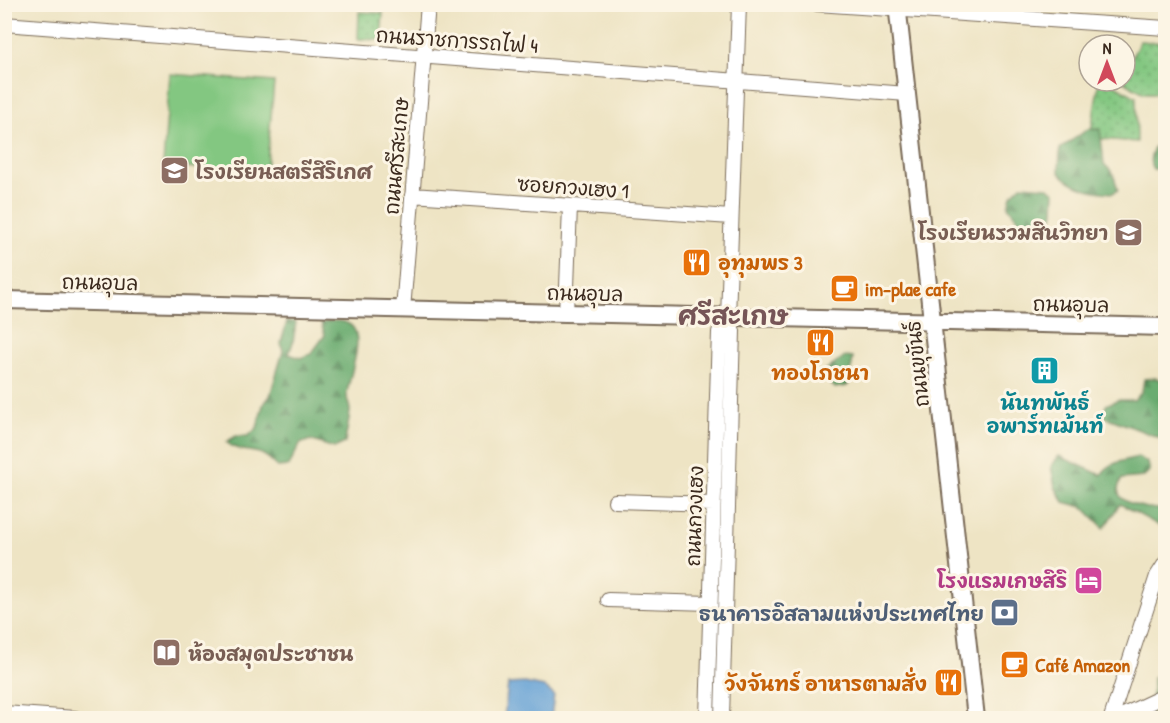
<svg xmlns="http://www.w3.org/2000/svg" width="1170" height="723" font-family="'Patrick Hand','Playpen Sans Thai',sans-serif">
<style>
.grass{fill:url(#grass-dots);stroke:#5f7850;stroke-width:1.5}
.forest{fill:url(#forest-firs);stroke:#526b46;stroke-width:1.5}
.garden{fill:#83c781;stroke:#5f7850;stroke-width:1.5}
.water{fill:#64a0d5;stroke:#50657a;stroke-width:1.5}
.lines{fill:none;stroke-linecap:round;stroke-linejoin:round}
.minor-casing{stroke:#7a6b58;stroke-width:16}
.major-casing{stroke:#7a6b58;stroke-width:20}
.minor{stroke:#fff;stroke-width:14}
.major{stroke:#fff;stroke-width:16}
.labels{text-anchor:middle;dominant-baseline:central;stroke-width:6;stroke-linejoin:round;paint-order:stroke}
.street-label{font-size:20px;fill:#3b2a1e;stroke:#fcf5e5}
.education-label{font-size:20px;font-weight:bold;fill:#785e54;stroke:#fcf5e5;text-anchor:start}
.food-label{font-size:20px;font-weight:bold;fill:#c56008;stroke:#fcf5e5;text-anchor:start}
.culture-label{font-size:20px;font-weight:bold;fill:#0d838f;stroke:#fcf5e5}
.hotel-label{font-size:20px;font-weight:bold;fill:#b23c85;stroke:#fcf5e5;text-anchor:end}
.service-label{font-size:20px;font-weight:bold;fill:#4e5e75;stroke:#fcf5e5;text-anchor:end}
.district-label{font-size:26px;font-weight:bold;fill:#765557;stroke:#fcf5e5}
</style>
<defs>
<pattern id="grass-dots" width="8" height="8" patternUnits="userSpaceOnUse" patternTransform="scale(1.5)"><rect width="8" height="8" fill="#83c781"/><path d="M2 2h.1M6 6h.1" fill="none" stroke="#6ca269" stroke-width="1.8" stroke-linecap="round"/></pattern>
<pattern id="forest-firs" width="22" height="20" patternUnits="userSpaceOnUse" patternTransform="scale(1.5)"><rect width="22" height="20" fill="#6aac6f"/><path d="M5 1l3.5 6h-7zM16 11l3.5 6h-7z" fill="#588c5b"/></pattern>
</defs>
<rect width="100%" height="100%" fill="#fcf5e5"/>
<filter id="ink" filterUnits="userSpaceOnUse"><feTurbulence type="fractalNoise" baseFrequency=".0167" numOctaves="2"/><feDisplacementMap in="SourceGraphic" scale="12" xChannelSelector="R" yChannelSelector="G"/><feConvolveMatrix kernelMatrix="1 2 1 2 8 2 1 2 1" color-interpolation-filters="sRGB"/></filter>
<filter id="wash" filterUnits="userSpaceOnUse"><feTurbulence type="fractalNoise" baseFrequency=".008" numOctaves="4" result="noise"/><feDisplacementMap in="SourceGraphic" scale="24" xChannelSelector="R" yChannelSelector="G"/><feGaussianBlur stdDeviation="1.35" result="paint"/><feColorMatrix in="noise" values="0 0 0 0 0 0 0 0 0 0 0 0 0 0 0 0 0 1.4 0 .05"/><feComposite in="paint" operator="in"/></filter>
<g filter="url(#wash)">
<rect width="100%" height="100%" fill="#eee4c4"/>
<path class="grass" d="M359,12l24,1 -2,27 -23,-1z
M1140,41l25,2v40l-4,10h-17l-21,-12h2v-10z
M1099,81h9l28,16 1,45 -47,-4z"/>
<path class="forest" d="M1088,129h12l4,35 9,9 5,17 -5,3c-20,-1 -40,-5 -54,-21l1,-23z
M1165,145v25l-12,-1c-5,-8 -2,-13 1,-22z
M1021,185l27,2 7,5c-1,8 0,17 -2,24 -4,14 -23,14 -32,6 -5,-5 -9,-11 -13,-16l3,-11z
M287,321l9,1 -3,20 -4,12 11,4 11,-4 14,-19 -4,-12c56,-13 31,40 26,70 -1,7 3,12 3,18 -1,11 -4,22 -5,32l-11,5 -24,-8 -10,4 -11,22 -12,1c-18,-24 -32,-9 -51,-25l10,-6h12l9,-8 6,-23 7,-9 13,-45 -2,-8z
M845,357l8,1 -4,25 -2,3 -12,2 -11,-11 2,-7z
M1156,378l9,4v58l-62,-24 3,-11 11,-5h17l8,-9 2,-12z
M1059,456l42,19c9,-13 21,-14 37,-18l10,6 2,8 -6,6 -22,2c-17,26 28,30 43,30v20l-45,-25 -16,24 -21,-21 -19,-5 -9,-15 -4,-21z
M1165,669v33l-5,2 -11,14h-23c20,-14 28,-13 27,-40z"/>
<path class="garden" d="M170,74l104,8 -8,92 -103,-9z"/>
<path class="water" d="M525,683l19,4 10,8 -3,23h-47l4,-34z"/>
</g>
<g filter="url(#ink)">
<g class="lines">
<defs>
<path id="minor" d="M817,4l349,24
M4,24l903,70
M412,195l319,22
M403,310l25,-306
M566,314l4,-108
M615,501l98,3
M608,600l102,3
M4,713l71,5
M707,718l12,-386 9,-14
M722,718l11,-387 -5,-13 11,-314
M1111,718l46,-142 9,-14
M1117,718l49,-23"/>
<path id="major" d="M897,4l79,714
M4,300l1162,27"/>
</defs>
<use href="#minor" class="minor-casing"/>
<use href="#major" class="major-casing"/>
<use href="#minor" class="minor"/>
<use href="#major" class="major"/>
</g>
</g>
<defs>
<symbol id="school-square" viewBox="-11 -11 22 22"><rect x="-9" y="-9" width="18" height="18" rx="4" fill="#8d6e63" stroke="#fcf5e5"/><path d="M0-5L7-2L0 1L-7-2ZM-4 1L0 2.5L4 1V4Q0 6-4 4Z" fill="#fff"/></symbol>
<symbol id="restaurant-square" viewBox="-11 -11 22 22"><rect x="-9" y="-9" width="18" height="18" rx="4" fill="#e8710a" stroke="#fcf5e5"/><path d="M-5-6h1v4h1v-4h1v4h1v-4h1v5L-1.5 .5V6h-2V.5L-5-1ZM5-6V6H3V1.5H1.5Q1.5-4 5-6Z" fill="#fff"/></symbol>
<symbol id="cafe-square" viewBox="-11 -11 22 22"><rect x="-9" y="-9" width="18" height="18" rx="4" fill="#e8710a" stroke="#fcf5e5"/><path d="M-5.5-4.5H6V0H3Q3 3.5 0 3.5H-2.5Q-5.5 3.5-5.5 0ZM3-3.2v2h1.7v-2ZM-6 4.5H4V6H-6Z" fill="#fff"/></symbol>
<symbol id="building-square" viewBox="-11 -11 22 22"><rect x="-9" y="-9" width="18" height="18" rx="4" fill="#0f9aa8" stroke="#fcf5e5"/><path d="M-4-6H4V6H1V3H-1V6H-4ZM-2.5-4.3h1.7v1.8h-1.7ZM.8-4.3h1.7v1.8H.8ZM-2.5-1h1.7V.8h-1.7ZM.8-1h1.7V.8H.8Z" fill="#fff"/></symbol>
<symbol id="hotel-square" viewBox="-11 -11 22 22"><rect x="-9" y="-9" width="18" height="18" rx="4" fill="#d1479c" stroke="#fcf5e5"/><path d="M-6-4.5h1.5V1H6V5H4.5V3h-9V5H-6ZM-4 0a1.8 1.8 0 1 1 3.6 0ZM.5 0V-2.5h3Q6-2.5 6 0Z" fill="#fff"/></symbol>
<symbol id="bank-square" viewBox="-11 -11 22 22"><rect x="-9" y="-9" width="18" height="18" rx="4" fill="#5c6f8a" stroke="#fcf5e5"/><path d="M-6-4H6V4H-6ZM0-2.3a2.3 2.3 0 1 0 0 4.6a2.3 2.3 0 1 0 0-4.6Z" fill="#fff"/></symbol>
<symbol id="library-square" viewBox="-11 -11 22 22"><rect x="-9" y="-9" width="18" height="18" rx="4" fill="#8d6e63" stroke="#fcf5e5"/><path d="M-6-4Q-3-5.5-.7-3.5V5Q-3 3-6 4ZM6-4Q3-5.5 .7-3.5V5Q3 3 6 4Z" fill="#fff"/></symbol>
</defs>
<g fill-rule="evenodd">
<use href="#school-square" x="158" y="154" width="33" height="33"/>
<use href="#school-square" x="1112" y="216" width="33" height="33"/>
<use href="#restaurant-square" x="680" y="246" width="33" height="33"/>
<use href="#cafe-square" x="828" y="272" width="33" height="33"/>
<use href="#restaurant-square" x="804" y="326" width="33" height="33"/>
<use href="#building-square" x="1028" y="354" width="33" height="33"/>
<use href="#hotel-square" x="1072" y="564" width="33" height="33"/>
<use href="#bank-square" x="988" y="596" width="33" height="33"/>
<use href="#library-square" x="150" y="636" width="33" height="33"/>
<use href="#cafe-square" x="998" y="648" width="33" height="33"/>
<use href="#restaurant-square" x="932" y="666" width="33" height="33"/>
</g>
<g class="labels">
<g class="street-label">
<text transform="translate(457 40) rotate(4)">ถนนราชการรถไฟ 4</text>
<text transform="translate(396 156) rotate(-85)">ถนนศรีสะเกษ</text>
<text transform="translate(573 187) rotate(4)">ซอยกวงเฮง 1</text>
<text transform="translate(100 282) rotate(1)">ถนนอุบล</text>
<text transform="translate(585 293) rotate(1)">ถนนอุบล</text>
<text transform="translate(1071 304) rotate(1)">ถนนอุบล</text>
<text transform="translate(917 364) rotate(-96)">ถนนขุขันธ์</text>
<text transform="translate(694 516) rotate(-88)">ถนนกวงเฮง</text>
</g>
<g class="education-label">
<text x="195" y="171">โรงเรียนสตรีสิริเกศ</text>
<text x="1108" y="232" text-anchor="end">โรงเรียนรวมสินวิทยา</text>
<text x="188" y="653">ห้องสมุดประชาชน</text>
</g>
<g class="food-label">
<text x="718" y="262">อุทุมพร 3</text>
<text x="865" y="288">im-plae cafe</text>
<text x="820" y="372" text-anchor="middle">ทองโภชนา</text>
<text x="1035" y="664">Café Amazon</text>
<text x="927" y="683" text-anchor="end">วังจันทร์ อาหารตามสั่ง</text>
</g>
<g class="culture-label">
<text x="1045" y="402">นันทพันธ์<tspan x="1045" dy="23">อพาร์ทเม้นท์</tspan></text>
</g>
<g class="hotel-label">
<text x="1067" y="580">โรงแรมเกษสิริ</text>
</g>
<g class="service-label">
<text x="984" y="613">ธนาคารอิสลามแห่งประเทศไทย</text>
</g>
<g class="district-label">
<text x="733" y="315">ศรีสะเกษ</text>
</g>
</g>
<rect width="1170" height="723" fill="none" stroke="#fcf5e5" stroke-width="24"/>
<g transform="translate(1107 63)"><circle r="28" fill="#fcf5e5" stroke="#afa495" stroke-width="1.5"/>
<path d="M0-4.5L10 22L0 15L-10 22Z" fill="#d1495b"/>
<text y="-9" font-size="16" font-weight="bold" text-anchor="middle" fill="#3b2a1e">N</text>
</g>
</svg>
